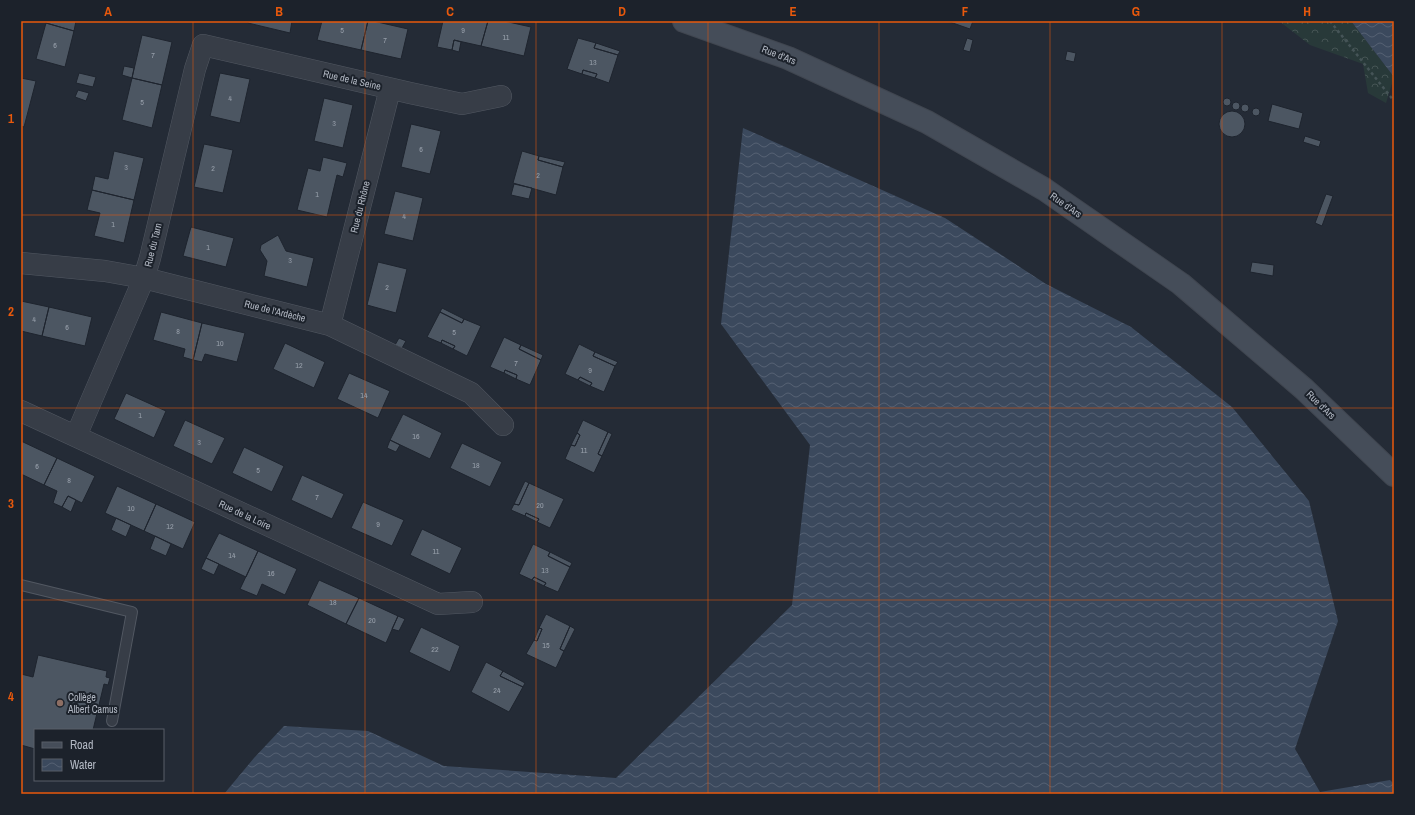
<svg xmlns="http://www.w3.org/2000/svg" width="1415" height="815" font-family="'Archivo Narrow',sans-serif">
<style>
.forest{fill:url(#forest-crowns)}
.water{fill:url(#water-waves)}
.building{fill:#4c5662;stroke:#1e242e}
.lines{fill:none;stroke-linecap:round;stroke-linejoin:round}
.service-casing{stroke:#525862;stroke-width:12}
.minor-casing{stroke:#525862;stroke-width:22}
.secondary-casing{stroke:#404650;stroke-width:24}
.path{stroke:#455457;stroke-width:2.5;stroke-dasharray:3 3;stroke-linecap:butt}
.service{stroke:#373d47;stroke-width:10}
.minor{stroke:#373d47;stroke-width:21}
.secondary{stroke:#454d59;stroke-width:22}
.grid{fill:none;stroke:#e8590c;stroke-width:1;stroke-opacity:0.55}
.education-dot{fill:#8d6e63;stroke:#1c222b;stroke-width:1.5}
.labels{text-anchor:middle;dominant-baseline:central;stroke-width:4;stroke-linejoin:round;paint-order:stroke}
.number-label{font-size:8px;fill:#98a0ab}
.street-label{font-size:10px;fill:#b2b8c3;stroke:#1c222b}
.poi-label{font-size:10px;fill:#b2b8c3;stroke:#1c222b;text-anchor:start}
.neatline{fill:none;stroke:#e8590c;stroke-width:1.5}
.grid-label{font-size:13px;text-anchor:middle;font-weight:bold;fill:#e8590c}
</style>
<defs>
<pattern id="forest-crowns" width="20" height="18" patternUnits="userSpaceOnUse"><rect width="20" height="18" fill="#283939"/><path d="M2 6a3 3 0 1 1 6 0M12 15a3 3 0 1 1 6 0" fill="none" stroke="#455454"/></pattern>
<pattern id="water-waves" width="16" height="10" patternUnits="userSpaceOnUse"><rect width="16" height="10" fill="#3b495d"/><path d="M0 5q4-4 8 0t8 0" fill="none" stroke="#556173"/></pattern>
</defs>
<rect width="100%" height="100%" fill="#242b36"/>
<path class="forest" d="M1279,21h72l43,56 -8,26 -18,-10 -5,-29 -53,-19z"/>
<path class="water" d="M1351,21h43v56z
M743,128l202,90 101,66 85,43 101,80 77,94 29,120 -43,128 25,43 70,-12 4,4v10h-1170l30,-36 30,-32 84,5 76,35 172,12 176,-173 18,-160 -89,-121z"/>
<path class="building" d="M46,21h30l-2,10 -28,-8z
M248,21h44l-2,12 -42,-10z
M322,21h46l-7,29 -44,-10z
M368,21h5l35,8 -7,30 -40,-9z
M443,21h45l-7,25 -27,-6 -2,10 -15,-3z
M488,21h16l27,6 -7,29 -43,-10z
M947,21h26l-3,8z
M46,23l28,8 -9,36 -29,-8z
M142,35l30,7 -10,43 -30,-7z
M578,38l18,5 -2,5 24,7 -9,28 -14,-5 2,-4 -14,-4 -1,4 -15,-5z
M967,38l6,2 -3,12 -7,-2z
M454,40l7,2 -2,10 -7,-2z
M596,43l24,8 -2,4 -24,-7z
M1067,51l9,2 -2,9 -9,-2z
M124,66l10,2 -2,10 -10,-3z
M583,70l14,4 -2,4 -13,-4z
M79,73l17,4 -3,10 -17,-4z
M220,73l30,6 -10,44 -30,-7z
M21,78l15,3 -12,46 -3,-1z
M132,78l30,7 -10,43 -30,-8z
M78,90l11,3 -3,8 -11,-4z
M324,98l29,7 -10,43 -29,-7z
M1223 102a4 4 0 1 1 8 0a4 4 0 1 1-8 0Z
M1232 106a4 4 0 1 1 8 0a4 4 0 1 1-8 0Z
M1272,104l31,9 -4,16 -31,-8z
M1241 108a4 4 0 1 1 8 0a4 4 0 1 1-8 0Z
M1252 112a4 4 0 1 1 8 0a4 4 0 1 1-8 0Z
M1219 124a13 13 0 1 1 26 0a13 13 0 1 1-26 0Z
M411,124l30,7 -11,43 -29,-7z
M1305,136l16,5 -2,6 -16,-5z
M204,144l29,6 -10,43 -29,-6z
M114,151l30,7 -10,42 -42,-10 3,-14 13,3z
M522,151l17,5 -1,4 25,7 -7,28 -43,-12z
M539,156l26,6 -2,5 -25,-7z
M323,157l24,6 -4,14 -6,-2 -10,42 -30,-7 11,-42 12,3z
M514,184l18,4 -3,11 -18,-4z
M92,190l42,10 -10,43 -30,-7 6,-23 -13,-3z
M395,191l28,7 -10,43 -29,-7z
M1326,194l7,2 -11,30 -7,-3z
M191,227l43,11 -8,29 -43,-11z
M278,235l8,16 28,7 -7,29 -43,-11 3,-15 -7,-11 1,-5z
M378,262l29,7 -11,44 -29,-8z
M1252,262l22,3 -1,11 -23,-4z
M21,301l28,6 -7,29 -21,-5z
M49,307l43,10 -7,29 -43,-10z
M442,308l22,11 -2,4 -22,-11z
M161,312l41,11 -9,37 -10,-3 2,-8 -32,-9z
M440,312l22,11 2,-4 17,7 -14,30 -14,-7 2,-3 -13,-6 -1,3 -14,-6z
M202,323l43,10 -8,29 -32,-8 -3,8 -9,-2z
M504,337l17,8 -2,4 22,11 -11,25 -14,-6 1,-4 -12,-5 -1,3 -14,-6z
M399,338l7,3 -4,7 -7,-3z
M442,340l13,6 -2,3 -12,-6z
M285,343l40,19 -11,26 -41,-19z
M579,344l16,8 -2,4 22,10 -11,26 -14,-6 2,-3 -12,-6 -2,3 -13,-6z
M521,345l22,10 -2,5 -22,-11z
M595,352l23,10 -3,4 -22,-10z
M505,370l12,5 -1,4 -12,-6z
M349,373l41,18 -12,27 -41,-19z
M580,377l12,6 -2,3 -12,-6z
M126,393l40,18 -12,27 -40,-19z
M403,414l39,19 -12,26 -40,-19z
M185,420l40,18 -13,26 -39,-18z
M583,420l25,12 -10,22 4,2 -8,17 -29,-14 6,-14 4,1 5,-11 -3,-2z
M608,432l4,2 -10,22 -4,-2z
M577,433l3,2 -5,11 -4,-1z
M390,440l10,5 -4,7 -9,-4z
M21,441l36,17 -13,27 -23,-11z
M462,443l40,19 -12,25 -40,-19z
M244,447l40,19 -12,26 -40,-19z
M57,458l38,18 -13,27 -14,-7 -6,11 -9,-4 4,-12 -13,-6z
M302,475l42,19 -12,25 -41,-19z
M525,481l4,2 -10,22 -5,-1z
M529,483l35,16 -14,29 -13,-6 2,-3 -13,-6 -1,3 -14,-6 3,-6 5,1z
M117,486l39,18 -12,27 -39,-18z
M68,496l8,4 -5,12 -9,-5z
M363,502l41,18 -12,26 -41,-18z
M156,504l39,18 -12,27 -39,-18z
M526,513l13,6 -2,3 -12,-6z
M116,518l15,7 -5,12 -15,-7z
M422,529l40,19 -12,26 -40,-19z
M219,533l39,18 -12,26 -40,-19z
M155,536l16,8 -5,12 -16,-7z
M533,544l17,8 -2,4 22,11 -12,25 -14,-6 2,-3 -12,-6 -2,3 -13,-6z
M258,551l39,18 -12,26 -23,-11 -5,12 -17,-7z
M550,552l22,11 -2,4 -22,-11z
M206,558l13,6 -5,11 -13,-6z
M534,577l12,6 -2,3 -12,-6z
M319,580l40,18 -13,26 -39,-19z
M359,598l39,18 -12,27 -40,-19z
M546,614l24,12 -10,23 4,2 -8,17 -30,-14 8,-14 3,1 5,-12 -3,-1z
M398,616l7,3 -6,12 -7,-2z
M570,626l5,3 -11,22 -4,-2z
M421,627l39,19 -10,26 -41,-20z
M539,628l3,1 -5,12 -3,-1z
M38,655l69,16 -1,6 4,1 -2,7 -4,-1 -11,46h-58v19l-14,-4v-71l12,3z
M486,662l17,9 -3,5 23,11 -14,25 -38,-20z
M503,671l22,12 -2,4 -23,-11z"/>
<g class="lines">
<defs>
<path id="service" d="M21,585l111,27 -20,109"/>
<path id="minor" d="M21,263l84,8 39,7 186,47 141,68 32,32
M330,325l60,-236
M21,411l417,193 34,-2
M76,436l68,-158 6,-20 45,-189 8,-24 207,48 52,11 39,-8"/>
<path id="secondary" d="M684,21l104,37 139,64 117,67 137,95 123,105 90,86"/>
</defs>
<use href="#service" class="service-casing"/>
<use href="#minor" class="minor-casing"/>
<use href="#secondary" class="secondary-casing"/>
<path class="path" d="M1330,21l64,80"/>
<use href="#service" class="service"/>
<use href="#minor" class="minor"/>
<use href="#secondary" class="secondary"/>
</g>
<path class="grid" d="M193,21v773M365,21v773M536,21v773M708,21v773M879,21v773M1050,21v773M1222,21v773M21,215h1373M21,408h1373M21,600h1373"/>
<circle class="education-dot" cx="60" cy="703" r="4"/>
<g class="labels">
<g class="number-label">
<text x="342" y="30">5</text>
<text x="463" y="30">9</text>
<text x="506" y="37">11</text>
<text x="385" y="40">7</text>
<text x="55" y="45">6</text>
<text x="153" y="55">7</text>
<text x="593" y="62">13</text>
<text x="230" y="98">4</text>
<text x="142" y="102">5</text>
<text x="334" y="123">3</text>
<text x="421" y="149">6</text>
<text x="126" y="167">3</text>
<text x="213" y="168">2</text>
<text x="538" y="175">2</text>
<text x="317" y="194">1</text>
<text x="404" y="216">4</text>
<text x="113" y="224">1</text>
<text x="208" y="247">1</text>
<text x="290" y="260">3</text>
<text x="387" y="287">2</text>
<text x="34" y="319">4</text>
<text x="67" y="327">6</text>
<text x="178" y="331">8</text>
<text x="454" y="332">5</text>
<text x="220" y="343">10</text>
<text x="516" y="363">7</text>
<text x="299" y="365">12</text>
<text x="590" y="370">9</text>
<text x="364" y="395">14</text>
<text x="140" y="415">1</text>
<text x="416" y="436">16</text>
<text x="199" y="442">3</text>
<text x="584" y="450">11</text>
<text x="476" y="465">18</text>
<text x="37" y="466">6</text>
<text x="258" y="470">5</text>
<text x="69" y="480">8</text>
<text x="317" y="497">7</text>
<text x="540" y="505">20</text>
<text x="131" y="508">10</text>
<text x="378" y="524">9</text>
<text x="170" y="526">12</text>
<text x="436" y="551">11</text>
<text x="232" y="555">14</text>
<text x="545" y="570">13</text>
<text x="271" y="573">16</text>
<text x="333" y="602">18</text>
<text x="372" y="620">20</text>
<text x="546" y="645">15</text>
<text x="435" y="649">22</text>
<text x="497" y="690">24</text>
</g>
<g class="street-label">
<text transform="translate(779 55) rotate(21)">Rue d'Ars</text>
<text transform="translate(352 80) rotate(13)">Rue de la Seine</text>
<text transform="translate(1066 205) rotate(35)">Rue d'Ars</text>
<text transform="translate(360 207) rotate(-76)">Rue du Rhône</text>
<text transform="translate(153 245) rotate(-76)">Rue du Tarn</text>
<text transform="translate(275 311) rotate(14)">Rue de l'Ardèche</text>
<text transform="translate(1321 405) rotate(44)">Rue d'Ars</text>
<text transform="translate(245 515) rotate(25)">Rue de la Loire</text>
</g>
<g class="poi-label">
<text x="68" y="697">Collège<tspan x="68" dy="12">Albert Camus</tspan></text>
</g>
</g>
<rect width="1415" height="815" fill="none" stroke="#1c222b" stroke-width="44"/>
<rect x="34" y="729" width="130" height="52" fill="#1c222b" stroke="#585e68"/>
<rect x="42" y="742" width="20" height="6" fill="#454d59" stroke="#585e68"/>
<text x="70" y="749" font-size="12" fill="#b2b8c3">Road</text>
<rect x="42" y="759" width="20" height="12" fill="url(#water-waves)" stroke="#585e68"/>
<text x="70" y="769" font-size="12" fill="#b2b8c3">Water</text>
<rect x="22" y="22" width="1371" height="771" class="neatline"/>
<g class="grid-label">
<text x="108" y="16">A</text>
<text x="279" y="16">B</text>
<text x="450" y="16">C</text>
<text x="622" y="16">D</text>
<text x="793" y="16">E</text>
<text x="965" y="16">F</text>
<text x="1136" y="16">G</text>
<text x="1307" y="16">H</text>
<text x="11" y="123">1</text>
<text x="11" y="316">2</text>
<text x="11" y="508">3</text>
<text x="11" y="701">4</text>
</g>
</svg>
